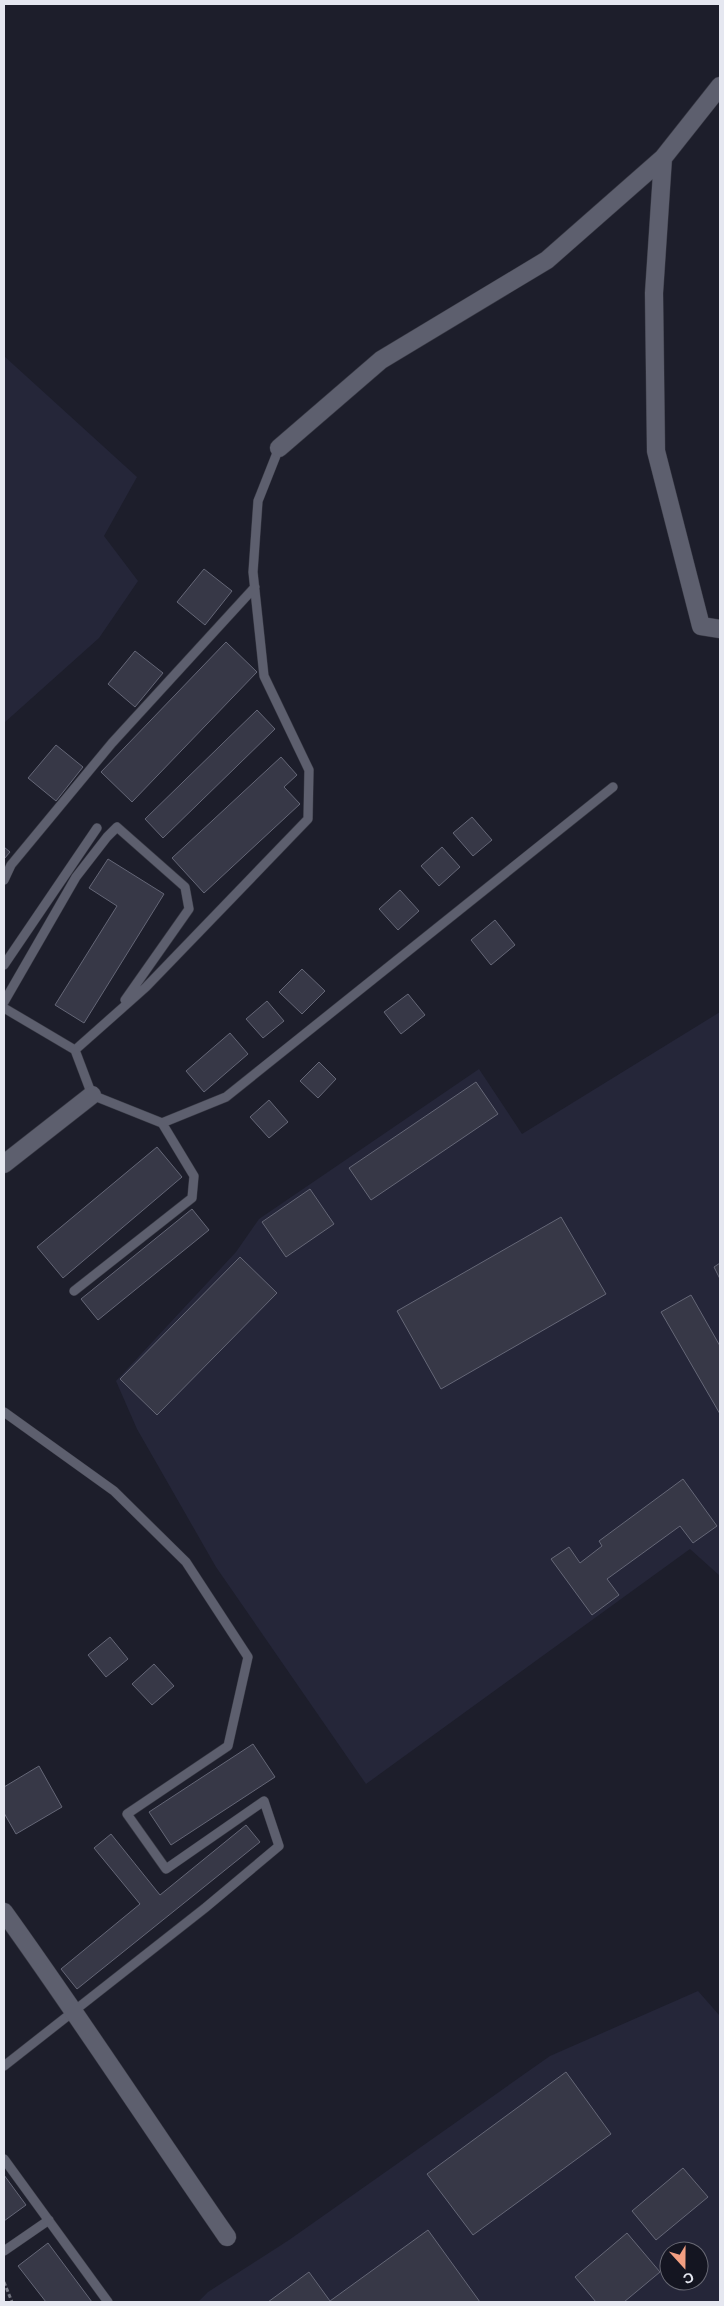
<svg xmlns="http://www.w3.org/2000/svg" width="724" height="2306" font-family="Arial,sans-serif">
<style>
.built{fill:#252639;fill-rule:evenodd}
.building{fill:#373847;stroke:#656777}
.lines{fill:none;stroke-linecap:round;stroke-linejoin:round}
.service-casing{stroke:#383944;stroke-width:10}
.minor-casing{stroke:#383944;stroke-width:19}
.path{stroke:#71737e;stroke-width:3;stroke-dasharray:4 2.5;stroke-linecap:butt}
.service{stroke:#5d5f6e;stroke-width:9}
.minor{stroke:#5d5f6e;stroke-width:18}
</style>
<rect width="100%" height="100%" fill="#1d1e2b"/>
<path class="built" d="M4,356l133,121 -33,59 34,45 -39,57 -95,85z
M720,1012v564l-30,-27 -324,235 -150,-217 -79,-138 -21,-48 120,-129 23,-33 220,-150 43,65z
M698,1991l22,25v286h-522l10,-10 81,-52 261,-184zM669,2251h30v30h-30z"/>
<path class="building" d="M204,569l28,22 -27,34 -28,-23z
M226,642l31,30 -125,130 -31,-30z
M135,651l28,22 -28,34 -27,-23z
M257,710l18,19 -112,109 -18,-19z
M56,745l27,22 -27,34 -28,-23z
M281,757l16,18 -13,12 16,17 -96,89 -32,-35z
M472,817l20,23 -19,16 -20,-23z
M4,847l6,5 -6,7z
M442,847l18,20 -21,19 -18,-20z
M108,859l56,35 -80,129 -29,-18 62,-99 -28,-18z
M400,890l19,21 -21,19 -19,-21z
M495,920l20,25 -24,20 -20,-25z
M302,969l23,22 -23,23 -23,-22z
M408,994l17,21 -24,19 -17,-22z
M267,1001l17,20 -21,17 -17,-19z
M230,1033l18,21 -44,38 -18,-21z
M319,1062l17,17 -18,19 -18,-17z
M476,1082l22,32 -127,86 -22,-32z
M269,1100l19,22 -19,16 -19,-21z
M157,1147l25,30 -119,101 -26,-31z
M310,1189l24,35 -48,33 -24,-35z
M192,1209l17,21 -111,90 -17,-21z
M561,1217l45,77 -165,95 -44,-78z
M240,1257l37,36 -120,122 -37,-36z
M720,1263v16l-6,-12z
M691,1295l29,51v68l-59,-102z
M683,1479l34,47 -24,17 -13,-17 -73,53 12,16 -27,20 -41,-56 18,-12 11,16 22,-17 -3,-5z
M110,1637l18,22 -22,18 -18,-22z
M154,1664l20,22 -22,19 -20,-21z
M253,1744l22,33 -104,68 -22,-33z
M39,1766l23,41 -46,27 -12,-21v-26z
M246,1825l14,17 -183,147 -16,-20 79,-65 -46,-56 17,-14 49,61z
M566,2072l45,62 -138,101 -46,-61z
M683,2168l25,29 -52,43 -24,-29z
M4,2175l22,30 -22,16z
M428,2230l52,72h-212l41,-30 21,29z
M627,2233l33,39 -36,30h-28l-21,-25z
M48,2243l44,59h-46l-28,-36z"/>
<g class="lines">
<defs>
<path id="service" d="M4,880l7,-15 101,-122 143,-156
M4,965l93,-137
M4,1002l72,-125 31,-40 10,-10 68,60 4,22 -64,91
M4,1008l71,42 71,-63 162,-168 1,-49 -45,-94 -11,-104 5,-71 21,-53
M75,1050l17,45 70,28 64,-26 387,-310
M74,1291l118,-93 2,-22 -32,-53
M4,1412l110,79 72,71 62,95 -20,89 -101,68 39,55 98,-68 15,45 -74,62 -201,158
M4,2159l104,143
M4,2251l45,-31"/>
<path id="minor" d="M663,158l-9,135 2,158 45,175 19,3
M279,448l102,-88 166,-100 116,-102 57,-72
M4,1164l88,-69
M4,1912c77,107 148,217 223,325"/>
</defs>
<use href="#service" class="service-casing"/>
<use href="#minor" class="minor-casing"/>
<path class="path" d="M4,2282l8,20"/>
<use href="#service" class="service"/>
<use href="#minor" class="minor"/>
</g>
<rect width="724" height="2306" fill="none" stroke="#e5e7f0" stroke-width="10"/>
<g transform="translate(684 2266) rotate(159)"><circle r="24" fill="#141521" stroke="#686974"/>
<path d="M0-4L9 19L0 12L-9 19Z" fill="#f39f82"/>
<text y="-8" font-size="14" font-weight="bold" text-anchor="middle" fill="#e5e7f0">С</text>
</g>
</svg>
